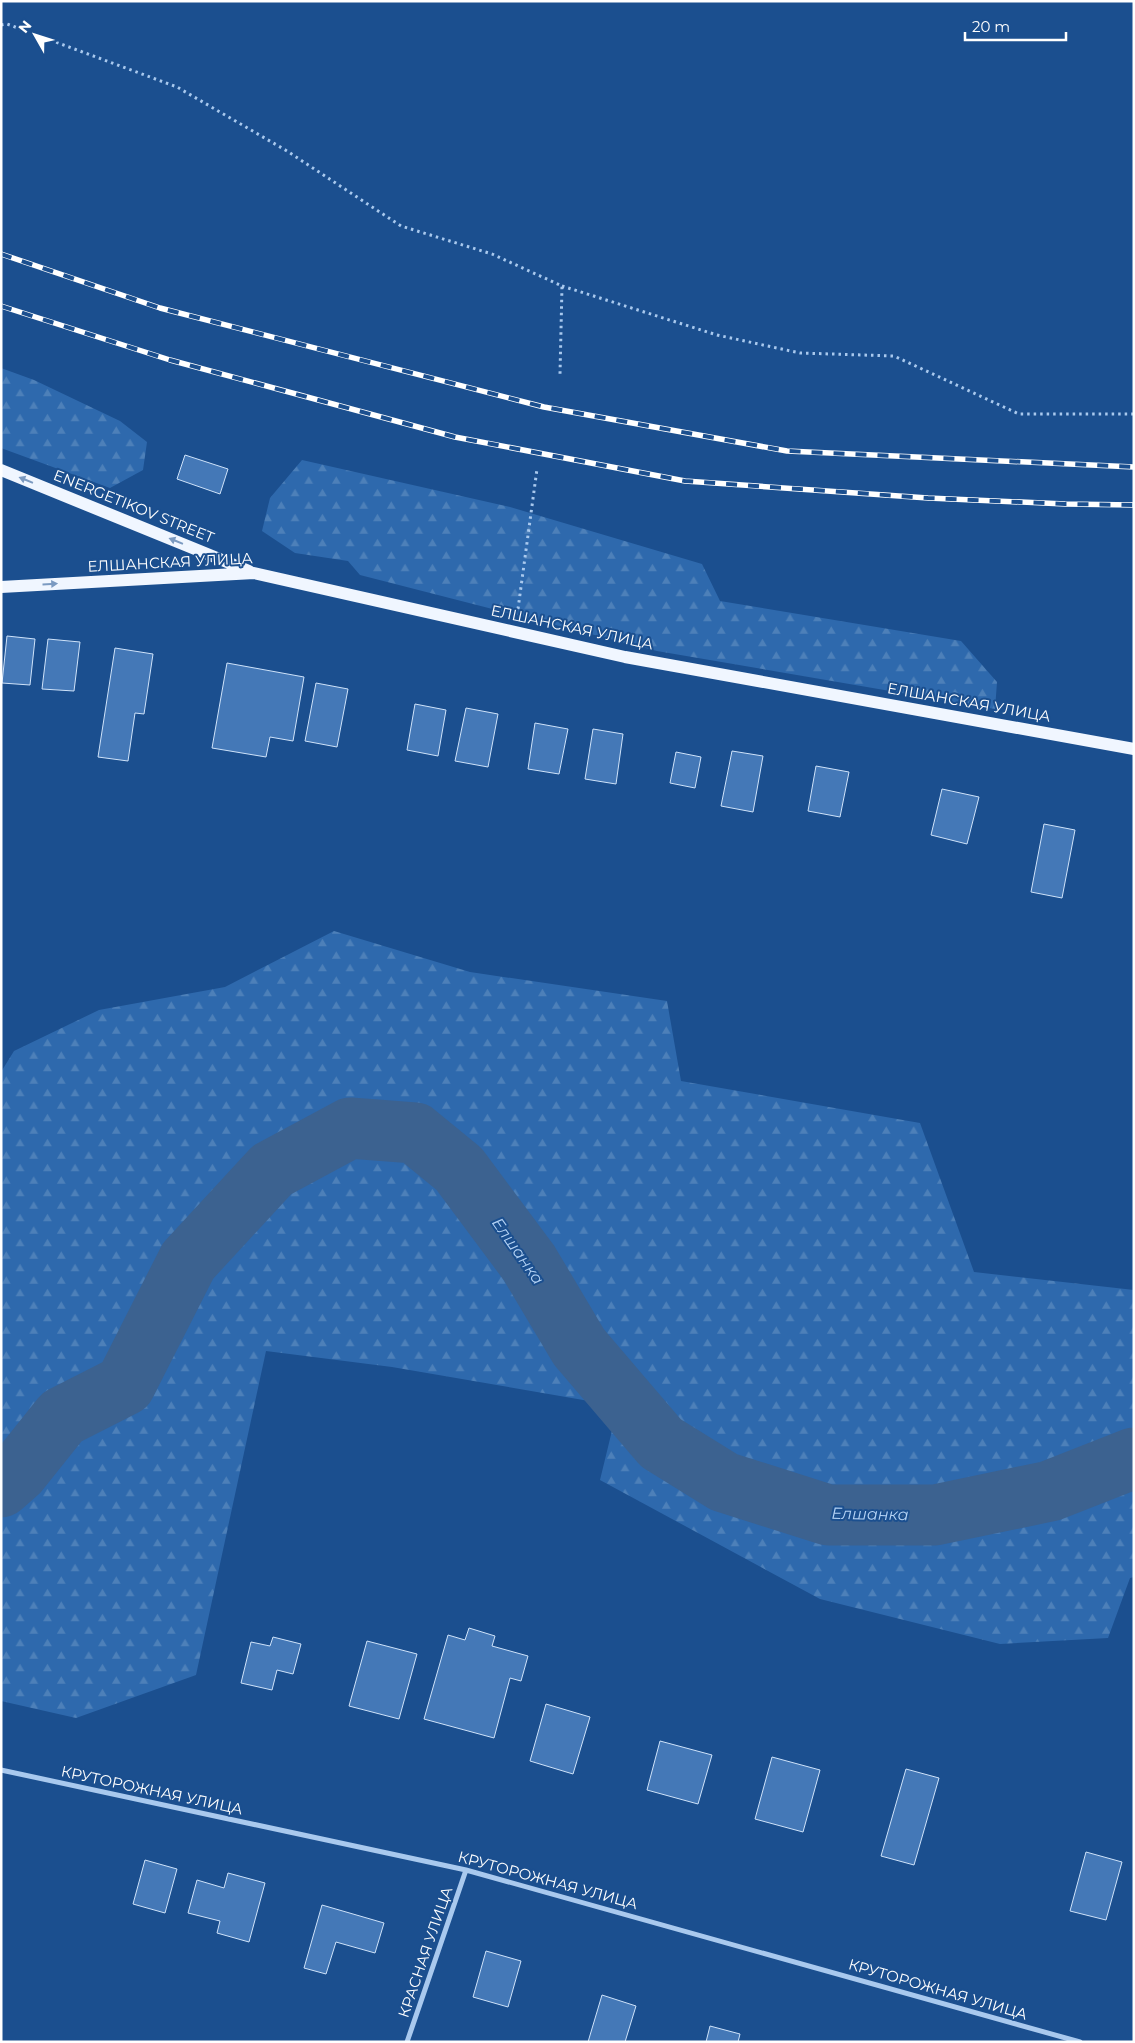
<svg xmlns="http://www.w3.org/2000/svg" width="1135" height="2043" font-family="Montserrat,sans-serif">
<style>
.forest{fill:url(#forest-firs)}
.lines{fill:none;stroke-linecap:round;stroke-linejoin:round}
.river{stroke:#3c6290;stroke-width:61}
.building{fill:#4478b7;stroke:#cfe3fa}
.path{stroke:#a9c9ee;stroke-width:3;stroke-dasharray:2.5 4;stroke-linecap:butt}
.minor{stroke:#a9c9ee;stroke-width:5}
.primary{stroke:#f0f6ff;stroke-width:12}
.rail-casing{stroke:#fff;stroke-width:5.5}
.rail{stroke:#1b4f8f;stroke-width:4;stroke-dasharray:11;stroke-linecap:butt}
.oneway{fill:#7b9ac1}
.labels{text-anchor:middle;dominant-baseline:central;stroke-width:4;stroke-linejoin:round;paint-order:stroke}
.street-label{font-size:15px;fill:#fff;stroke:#1b4f8f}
.water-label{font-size:16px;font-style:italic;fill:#b5d3f5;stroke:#1b4f8f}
</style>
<defs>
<pattern id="forest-firs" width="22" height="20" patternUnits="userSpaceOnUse" patternTransform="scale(1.25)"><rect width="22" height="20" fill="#2e69ad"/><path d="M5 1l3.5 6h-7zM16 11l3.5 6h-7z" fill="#4d80b9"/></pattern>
</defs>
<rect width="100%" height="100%" fill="#1b4f8f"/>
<path class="forest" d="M1,368l33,12 86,41 27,21 -4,28 -33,18 -109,-40z
M302,460l208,47 192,57 18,37 241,40 36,41 -2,27 -338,-58 -297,-76 -12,-14 -53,-8 -33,-22 8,-33z
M334,931l136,41 197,29 14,80 239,42 54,149 160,18v287l-4,1 -22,60 -108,6 -180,-45 -220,-119 18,-74 -226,-39 -126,-16 -70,324 -120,43 -75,-17v-629l13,-21 85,-41 126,-23z"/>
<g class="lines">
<path class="river" d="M1,1487l17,-15 44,-55 63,-32 63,-124 84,-91 78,-42 65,5 44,36 70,94 50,84 82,96 63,39 104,33h107l115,-24 84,-33"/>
</g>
<path class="building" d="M185,455l43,14 -8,25 -43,-15z
M7,636l28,3 -5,46 -28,-2z
M48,639l32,3 -6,49 -32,-2z
M115,648l38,6 -9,60 -9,-1 -7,48 -30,-4z
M227,663l77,14 -11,64 -23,-4 -4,20 -54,-9z
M316,683l32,6 -11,58 -32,-6z
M415,704l31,6 -8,46 -31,-6z
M466,708l32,6 -10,53 -33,-6z
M535,723l33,6 -9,45 -31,-5z
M593,729l30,5 -7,50 -31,-5z
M732,751l31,5 -10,56 -32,-6z
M676,752l25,5 -6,31 -25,-5z
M816,766l33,6 -9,45 -32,-6z
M942,789l37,8 -12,47 -36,-9z
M1044,824l31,6 -13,68 -31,-6z
M469,1628l26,8 -3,10 36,10 -7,25 -11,-3 -16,60 -70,-19 24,-84 17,5z
M273,1637l28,7 -8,30 -16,-4 -5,20 -31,-7 10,-41 19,4z
M367,1641l50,13 -18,65 -50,-13z
M546,1704l44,13 -17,57 -43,-13z
M660,1741l52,14 -14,49 -51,-14z
M772,1757l48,13 -17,62 -48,-13z
M906,1769l33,9 -25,87 -33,-9z
M1086,1852l36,10 -16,58 -36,-9z
M145,1860l32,9 -12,44 -32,-9z
M228,1873l37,10 -16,59 -32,-9 3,-12 -32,-8 9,-33 27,8z
M322,1905l62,18 -9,30 -39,-11 -10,32 -22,-6z
M486,1951l35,10 -13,46 -35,-10z
M602,1995l34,11 -11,36h-37z
M710,2026l30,8 -2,8h-32z"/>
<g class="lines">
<path class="path" d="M1,25l6,-1 170,63 110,64 114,75 91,28 70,32 -2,88
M562,286l155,49 83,18 94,3 125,58h115
M518,609l19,-140"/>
<path class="minor" d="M1,1770l465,100 614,172
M407,2042l59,-172"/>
<path class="primary" d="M1,470l248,101
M1,587l253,-14 371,84 509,92"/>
<defs>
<path id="rail" d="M1,254l159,54 384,99 243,44 347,16
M1,306l169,54 285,77 230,44 243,17 137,6 69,1"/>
</defs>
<use href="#rail" class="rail-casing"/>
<use href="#rail" class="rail"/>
</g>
<defs><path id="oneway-solid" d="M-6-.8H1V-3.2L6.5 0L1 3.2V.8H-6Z" transform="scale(1.25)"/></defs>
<g class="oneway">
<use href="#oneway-solid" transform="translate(26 480) rotate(-158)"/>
<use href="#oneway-solid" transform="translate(176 541) rotate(-158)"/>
<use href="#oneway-solid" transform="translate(50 584) rotate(-3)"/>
</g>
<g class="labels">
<g class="street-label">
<text transform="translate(134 506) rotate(22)">ENERGETIKOV STREET</text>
<text transform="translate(170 562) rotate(-3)">ЕЛШАНСКАЯ УЛИЦА</text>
<text transform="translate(572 627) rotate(12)">ЕЛШАНСКАЯ УЛИЦА</text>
<text transform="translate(969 702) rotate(10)">ЕЛШАНСКАЯ УЛИЦА</text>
<text transform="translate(152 1790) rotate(12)">КРУТОРОЖНАЯ УЛИЦА</text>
<text transform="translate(548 1880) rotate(15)">КРУТОРОЖНАЯ УЛИЦА</text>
<text transform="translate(425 1952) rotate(-71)">КРАСНАЯ УЛИЦА</text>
<text transform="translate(938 1989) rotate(16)">КРУТОРОЖНАЯ УЛИЦА</text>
</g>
<g class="water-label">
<text transform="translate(518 1251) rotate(55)">Елшанка</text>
<text transform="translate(870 1514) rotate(1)">Елшанка</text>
</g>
</g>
<rect width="1135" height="2043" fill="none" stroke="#ffffff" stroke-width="5"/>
<g transform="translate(35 35) rotate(309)" stroke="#1b4f8f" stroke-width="4" paint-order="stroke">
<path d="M0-4L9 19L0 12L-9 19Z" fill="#ffffff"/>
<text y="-8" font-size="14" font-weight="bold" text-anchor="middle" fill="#ffffff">N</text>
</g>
<path d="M965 32v8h101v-8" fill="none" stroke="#ffffff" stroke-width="2.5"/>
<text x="972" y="32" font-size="15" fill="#ffffff" stroke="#1b4f8f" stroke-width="4" paint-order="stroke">20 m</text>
</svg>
